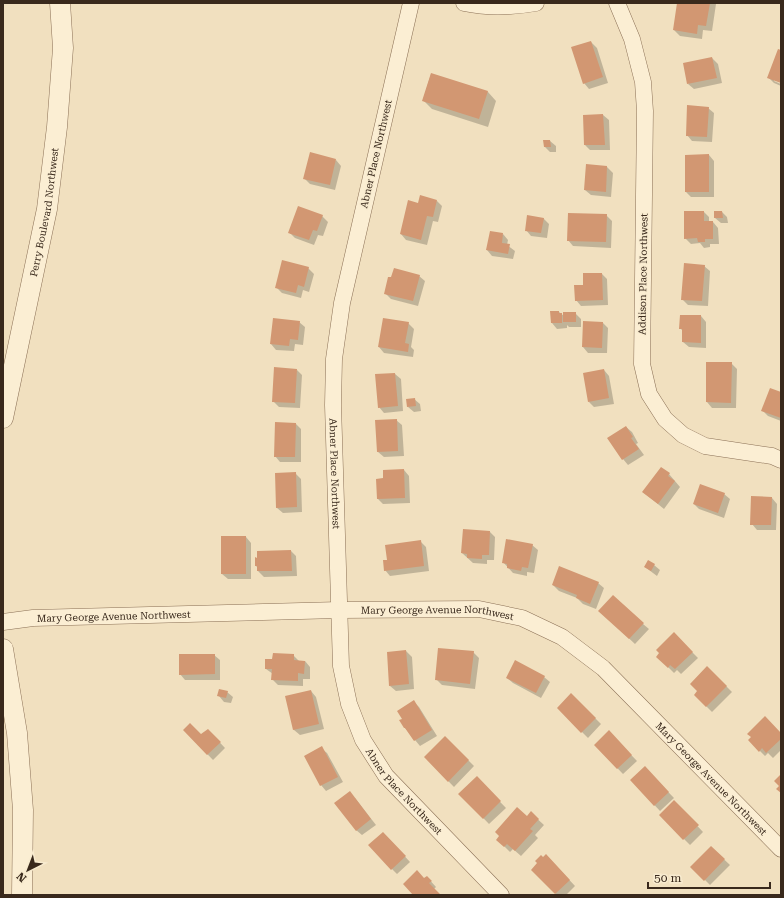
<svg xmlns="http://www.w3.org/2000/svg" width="784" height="898" font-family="'Roboto Serif',serif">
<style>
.shadow{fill:#0003}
.building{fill:#d29772}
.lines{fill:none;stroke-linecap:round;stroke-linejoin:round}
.minor-casing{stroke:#8b7056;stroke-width:17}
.tertiary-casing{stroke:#8b7056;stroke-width:21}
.minor{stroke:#fbeed3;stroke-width:16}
.tertiary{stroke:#fbeed3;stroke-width:20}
.labels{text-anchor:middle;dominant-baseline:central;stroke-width:3;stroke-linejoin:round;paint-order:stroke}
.street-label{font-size:10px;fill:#39291c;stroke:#f8ebcf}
</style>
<rect width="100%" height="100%" fill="#f1e0bf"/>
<path class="shadow" d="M679,3h36l1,1 -4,27 -9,-1 -1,9 -22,-3 -6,-6z
M591,42l6,6 11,35 -19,6 -5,-6z
M781,51v31l-7,-3v2l7,3v2l-7,-3 -5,-5z
M712,58l6,6 4,19 -28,6 -6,-5z
M431,74l57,18 8,9 -8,26 -56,-18 -9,-9z
M708,108l6,5 -2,29 -20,-1 -5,-6z
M603,115l6,5 1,30h-20l-5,-5z
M550,141l6,5v6h-6l-5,-5z
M709,155l5,6v36h-23l-5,-5z
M336,160l5,6 -6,24 -25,-6 -6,-6z
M587,165l20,2 6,6 -2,24 -20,-2 -6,-5z
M437,201l5,5 -4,16 -5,-1 -6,24 -21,-5 -5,-6 18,-30z
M704,212l5,5v5h4l5,6 1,16h-9v3l-6,1 -4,-5 -9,1 -6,-6z
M722,212l5,5 1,6h-7l-6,-5z
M606,215l6,6 -1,27 -38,-2 -5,-6z
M322,216l6,6 -5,14 -5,-1 -4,10 -19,-7 -6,-6z
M543,218l6,6 -2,14 -16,-2 -5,-6z
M503,234l5,6 -1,5 8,6 -2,8 -21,-3 -5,-6z
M704,266l6,5 -2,35 -20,-1 -6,-6z
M308,268l6,6 -5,18 -6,-2 -2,8 -19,-5 -6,-6z
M602,274l5,5 1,26 -27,1 -5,-6z
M419,276l6,5 -7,25 -27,-7 -6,-6z
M551,312h8l5,4 11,-3 6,6v8h-12l-2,-2v3l-10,1 -5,-6z
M701,316l5,6v26l-17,-1 -6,-5v-11l-3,-3z
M299,322l6,5 -2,18 -8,-1 -1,7 -18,-1 -5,-6z
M408,323l6,6 -3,18 3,3 -1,7 -29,-4 -5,-6z
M603,323l5,5 -1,25h-19l-5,-6z
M707,363h24l6,6 -1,39h-24l-5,-6z
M297,370l5,5 -2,33 -21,-1 -6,-6z
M604,370l5,6 5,28 -20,3 -5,-5z
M395,374l6,5 2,32 -19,2 -5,-6z
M781,394v27l-13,-5 -6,-6z
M414,399l6,5 1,7 -7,1 -6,-5z
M396,420l6,5 2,31 -20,1 -6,-5z
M296,424l5,5v33h-21l-5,-6z
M626,427l6,5 6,11 -2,1 8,11 -16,10 -5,-6z
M404,470l5,6 1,27 -27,1 -5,-5 6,-20z
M295,473l6,6 1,33 -19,1 -6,-5z
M669,474l11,13 -16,22 -21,-17z
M724,494l6,5 -6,19 -25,-9 -5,-5z
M772,498l5,6 -1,26h-19l-5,-6z
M490,532l5,5 -1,23h-7v4l-14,-1 -11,-10z
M246,537l5,6v36h-23l-6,-5z
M420,541l6,6 3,24 -39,5 -5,-6 3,-9z
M532,545l6,5 -4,23 -7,-1v4l-14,-3 -10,-11z
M291,551l5,5 1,20 -33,1 -6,-6v-3l-2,-2z
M654,565l6,5 -3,6 -12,-9z
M598,583l6,5 -8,21 -13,-5 -6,-6 -18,-7 -6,-6z
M605,616l38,8 6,5 -14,15z
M674,634l24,24 -17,16 -4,-4 -3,3 -16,-16z
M406,651l6,6 2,32 -18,2 -6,-5z
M473,652l6,6 -4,31 -33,-4 -6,-6z
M214,655l6,5v20h-35l-5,-6z
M293,655l6,6h6l5,6v12h-7v7l-25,-1 -6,-6 1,-5 -7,-5z
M707,667l25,25 -20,20 -17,-17 4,-4z
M544,677l6,5 -9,16 -28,-15 -6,-5z
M311,691l5,6 8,32 -24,6 -6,-5 -7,-33z
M227,692l6,5 -2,6 -7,-1 -5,-6z
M571,694l30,30 -13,14 -30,-30z
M414,702l5,5 18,29 -17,10 -15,-18 -2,-9z
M184,730l18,6 6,-6 17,18 -12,12z
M609,732l28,29 -14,13 -28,-29z
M781,734v16l-8,8 -5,-5 -3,3 -16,-16z
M445,737l29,29 -20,21 -29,-30z
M321,748l6,5 16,29 -17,9 -5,-6z
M645,768l29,30 -14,13 -29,-31z
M477,778l29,30 -17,16 -29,-30z
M355,798l21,27 -14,10 -6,-5z
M674,801l29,31 -13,13 -30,-30z
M531,813l13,12 -9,10 3,3 -17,18 -8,-7 -3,3 -7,-7z
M388,838l22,24 -13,12 -5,-5z
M711,847l19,18 -20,20 -18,-18z
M546,855l29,31 -9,9h-9l-25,-25z
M427,877l9,10 -2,2 6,6h-25z"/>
<path class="building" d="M677,3h33l-4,23 -8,-1 -1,9 -24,-4z
M591,41l12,36 -20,7 -12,-37z
M778,49l3,1v33l-14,-5z
M712,57l5,21 -30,6 -4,-21z
M431,73l57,18 -9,28 -57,-18z
M687,105l22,2 -2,30 -21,-1z
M603,114l2,31h-21l-1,-30z
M543,140h7l1,7h-7z
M310,152l26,7 -6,26 -27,-6z
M709,154v38h-24v-37z
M586,164l21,2 -1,26 -22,-2z
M420,195l17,5 -4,17 -6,-1 -6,24 -21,-6 8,-34 10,3z
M298,206l25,9 -6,16 -4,-1 -4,10 -21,-7z
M684,211h20v10h9v18h-8v3h-7l-1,-4 -13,1z
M714,211h8l1,7h-9z
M568,213l39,1 -1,28 -39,-1z
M527,215l17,3 -3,15 -16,-2z
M490,231l13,2 -1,10 8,1 -2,10 -22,-4z
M282,260l27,7 -5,20 -6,-2 -2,8 -21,-5z
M684,263l21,2 -3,36 -21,-1z
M394,268l26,7 -7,26 -29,-7 4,-17h3z
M583,273h19l1,27 -28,1 -1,-16h9z
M550,311h9v2h3v10h-11z
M563,312h13v10h-13z
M680,315h21v28l-19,-1v-13h-3z
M273,318l27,3 -2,19 -8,-1 -1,7 -19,-2z
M383,318l26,4 -4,21 4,1 -1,8 -30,-5z
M583,321l20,1 -1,26 -20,-1z
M706,362h26l-1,41 -25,-1z
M274,367l23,2 -2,34 -23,-1z
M604,369l5,29 -21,4 -5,-29z
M395,373l3,33 -20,2 -3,-34z
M770,388l11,4v26l-20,-7z
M415,398l1,8 -9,1 -1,-8z
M397,419l1,32 -21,1 -2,-32z
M275,422l21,1 -1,34h-21z
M626,426l7,11 -2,1 8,11 -17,11 -15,-22z
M661,467l9,6 -2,3 7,5 -17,23 -16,-12z
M404,469l1,29 -28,1 -1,-20 7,-1v-8z
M296,472l1,35 -21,1 -1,-35z
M700,484l25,9 -7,20 -25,-9z
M751,496l21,1 -1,28h-21z
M463,529l27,2 -1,24h-7v4l-15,-1v-4l-6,-1z
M221,536h25v38h-25z
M506,539l27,5 -5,24 -6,-1 -1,4 -14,-3v-4l-5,-1z
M421,540l3,26 -40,5 -1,-11h4l-2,-15z
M291,550l1,21h-35v-5h-2v-9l2,1v-7z
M648,560l7,4 -4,7 -7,-4z
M559,566l40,16 -9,22 -14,-6 1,-3 -25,-10z
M613,595l31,28 -15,16 -31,-28z
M674,632l19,20 -18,17 -5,-4 -2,3 -12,-11 3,-4 -3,-3z
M438,648l36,3 -4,33 -35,-4z
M406,650l3,34 -20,2 -2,-34z
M273,653l21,1v6l11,1 -1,13 -6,-1v8l-27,-1 1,-11h-7v-10h7z
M179,654h36v20l-36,1z
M515,660l30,16 -9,17 -30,-15z
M707,666l20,20 -21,21 -12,-12 3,-4 -7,-7z
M219,689l9,2 -2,7 -9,-2z
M311,690l8,34 -26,6 -8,-34z
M571,693l25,25 -15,15 -24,-25z
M414,700l18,30 -18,11 -9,-13h-1l-5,-8 3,-1 -5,-8z
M765,716l16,17v6l-15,14 -4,-5 -3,4 -11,-12 3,-3 -4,-3z
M190,723l11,11 7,-5 13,13 -14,13 -24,-25z
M609,730l23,25 -15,14 -23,-24z
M445,736l24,24 -21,22 -24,-25z
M322,746l16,31 -18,9 -16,-30z
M645,766l24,26 -15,14 -24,-26z
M781,774v19l-5,-4 3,-3 -5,-5z
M477,776l24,25 -18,18 -25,-25z
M350,791l21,28 -15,12 -22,-28z
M674,800l25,25 -16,15 -24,-25z
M517,807l10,9 4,-5 8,8 -9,10 3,2 -18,20 -8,-7 -3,3 -8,-7 3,-4 -4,-4z
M383,832l23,24 -15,14 -23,-25z
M711,846l14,13 -21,22 -14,-14z
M546,854l24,26 -15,14 -24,-24 6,-7 -2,-2 6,-6 2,2z
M417,870l7,8 3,-2 5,5 -3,2 12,12h-28l-10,-11z"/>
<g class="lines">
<defs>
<g id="minor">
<path id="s1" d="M411,3l-69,300 -8,56 -1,46 8,261 8,38 14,36 23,36 115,119"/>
<path d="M464,3c23,5 49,4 72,0"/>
<path d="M617,3l15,36 11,43 2,29 -3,253 7,30 16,25 18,16 22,11 67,10 9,4"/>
<path id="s2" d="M3,622l30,-4 306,-8 140,-1 43,9 40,19 41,31 178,181"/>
</g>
<g id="tertiary">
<path id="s3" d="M3,418l44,-209 10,-82 6,-79 -3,-45"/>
<path d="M3,649l14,84 6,77 -1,85"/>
</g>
</defs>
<use href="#minor" class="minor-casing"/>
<use href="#tertiary" class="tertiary-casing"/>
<use href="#minor" class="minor"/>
<use href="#tertiary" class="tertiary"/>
</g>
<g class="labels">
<g class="street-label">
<text transform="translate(376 154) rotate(-77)">Abner Place Northwest</text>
<text stroke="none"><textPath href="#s3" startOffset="210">Perry Boulevard Northwest</textPath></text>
<text transform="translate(643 274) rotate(-89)">Addison Place Northwest</text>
<text stroke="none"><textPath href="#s1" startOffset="479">Abner Place Northwest</textPath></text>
<text stroke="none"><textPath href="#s2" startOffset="435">Mary George Avenue Northwest</textPath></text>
<text stroke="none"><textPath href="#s2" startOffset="111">Mary George Avenue Northwest</textPath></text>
<text stroke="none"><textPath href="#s2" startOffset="771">Mary George Avenue Northwest</textPath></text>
<text stroke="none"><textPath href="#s1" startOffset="815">Abner Place Northwest</textPath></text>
</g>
</g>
<rect width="784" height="898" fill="none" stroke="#39291c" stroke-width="8"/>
<g transform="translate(28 870) rotate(222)" stroke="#f8ebcf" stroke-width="3" paint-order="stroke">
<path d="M0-3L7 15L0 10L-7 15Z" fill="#39291c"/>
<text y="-6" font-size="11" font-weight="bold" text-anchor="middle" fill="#39291c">N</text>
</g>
<path d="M648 882v6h122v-6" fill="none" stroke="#39291c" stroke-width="2"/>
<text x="654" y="882" font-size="12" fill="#39291c" stroke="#f8ebcf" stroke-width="3" paint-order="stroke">50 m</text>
</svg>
